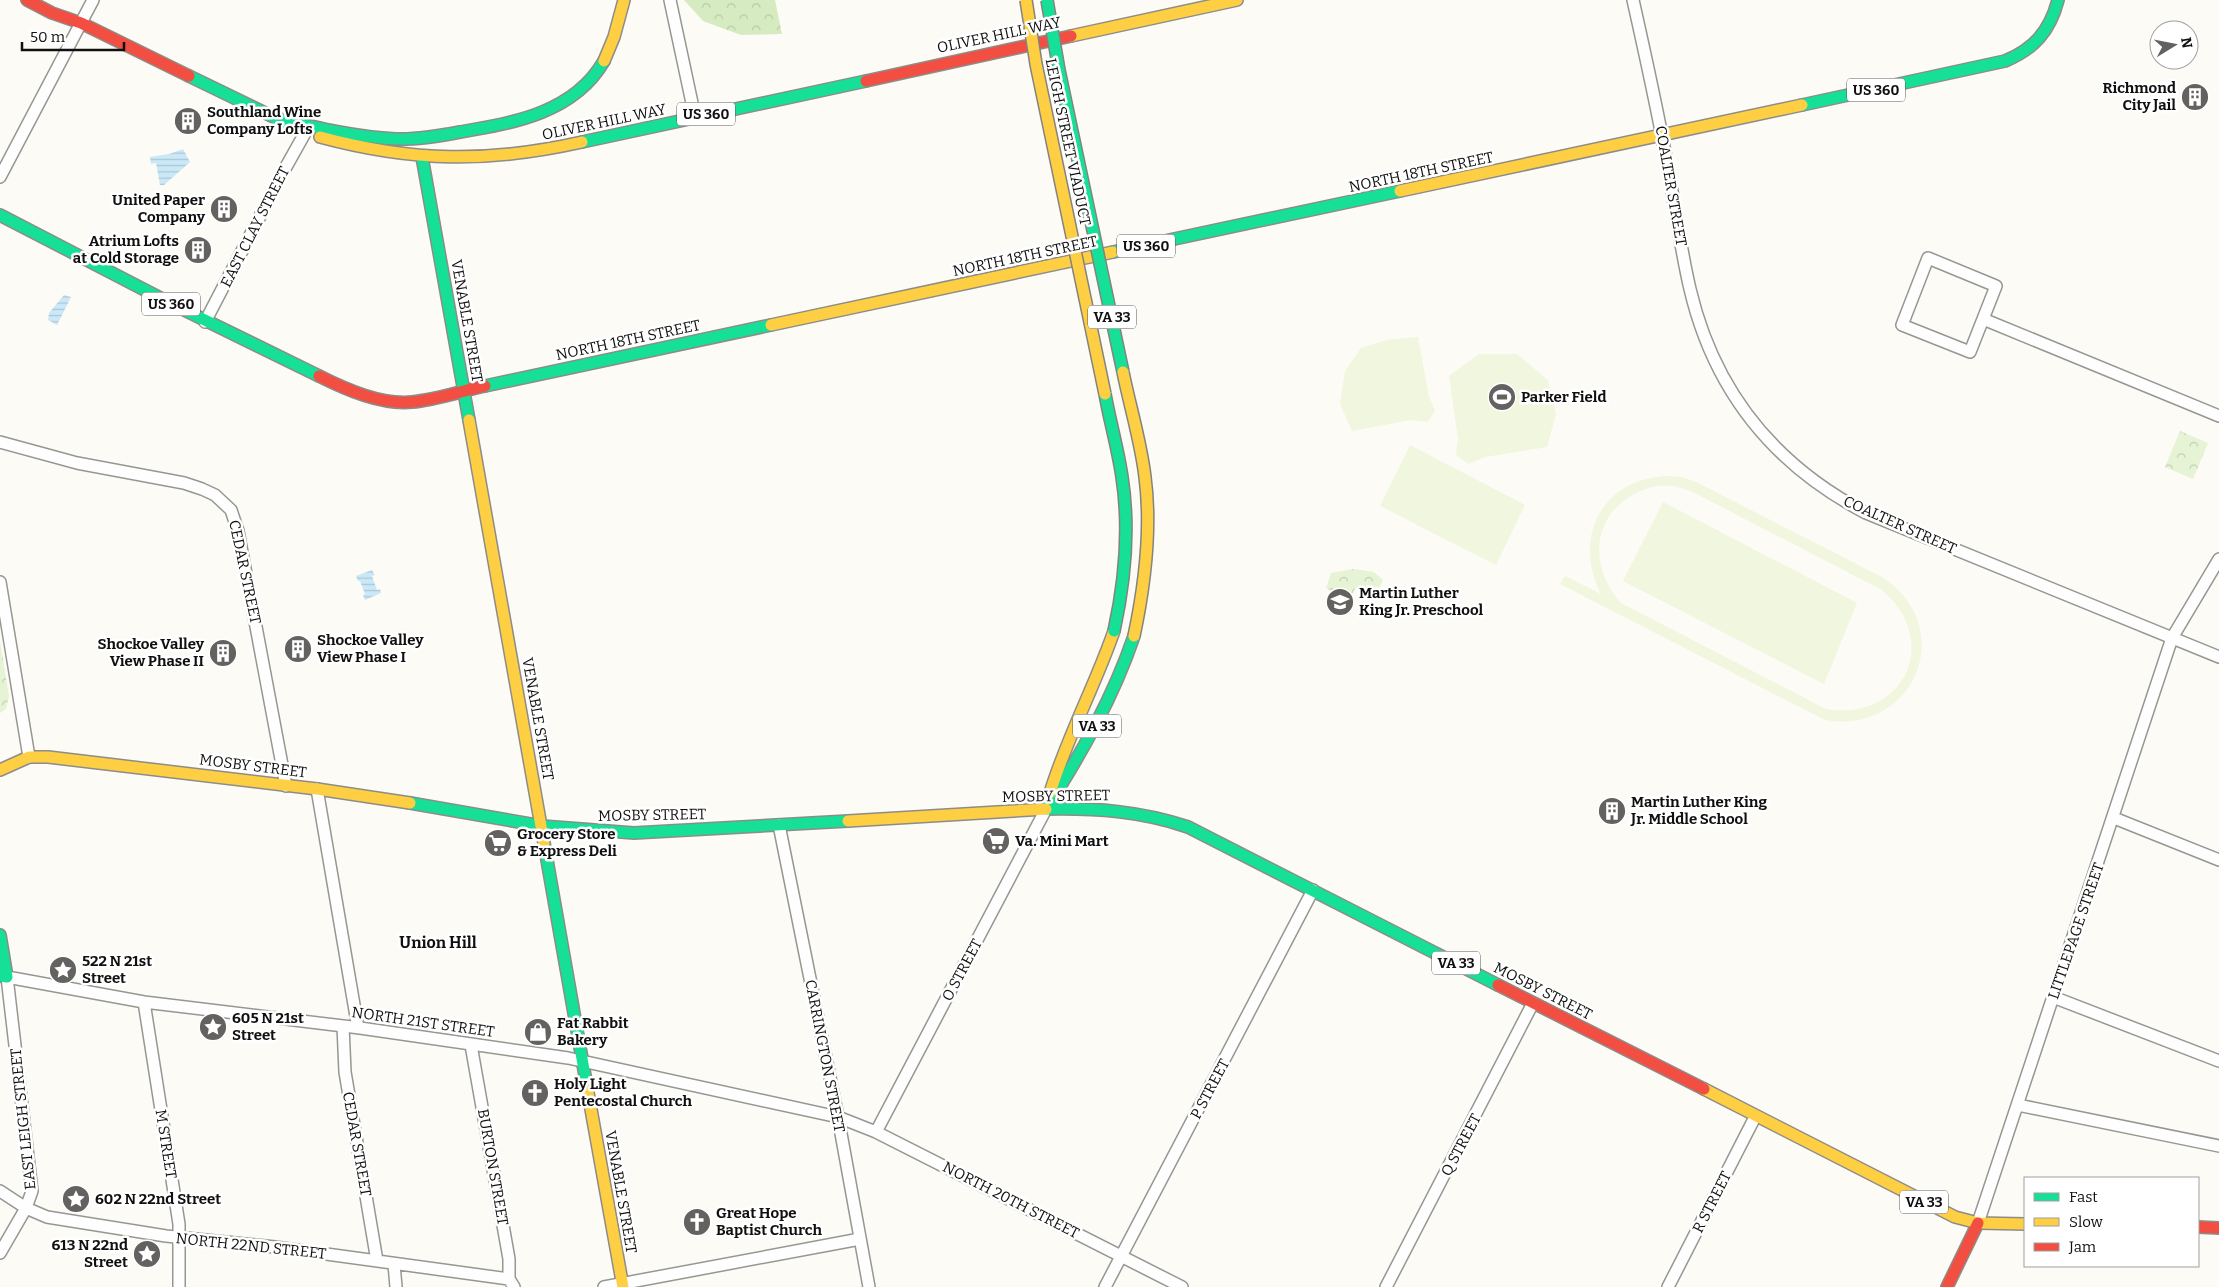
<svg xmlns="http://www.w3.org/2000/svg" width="2219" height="1287" font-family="Bitter,serif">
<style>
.forest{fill:url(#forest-crowns)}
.park{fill:url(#park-crowns)}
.pitch{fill:#f0f7de;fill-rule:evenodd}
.water{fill:url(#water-rules)}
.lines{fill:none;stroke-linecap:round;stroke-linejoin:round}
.street-casing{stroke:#969693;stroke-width:14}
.fast-casing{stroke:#8d8c8a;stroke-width:14}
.slow-casing{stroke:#8d8c8a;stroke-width:14}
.jam-casing{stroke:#8d8c8a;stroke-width:14}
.street{stroke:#fffefe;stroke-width:11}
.fast{stroke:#16e098;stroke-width:11}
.slow{stroke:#ffcf43;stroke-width:11}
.jam{stroke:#f24e42;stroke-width:11}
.fast-bridge-casing{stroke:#848380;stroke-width:14;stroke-linecap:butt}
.slow-bridge-casing{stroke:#848380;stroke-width:14;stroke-linecap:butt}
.fast-bridge{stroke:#16e098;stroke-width:11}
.slow-bridge{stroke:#ffcf43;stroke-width:11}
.labels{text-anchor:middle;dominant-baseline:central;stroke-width:5;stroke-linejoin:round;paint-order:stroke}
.shield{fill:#fff;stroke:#585858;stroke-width:1}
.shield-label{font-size:14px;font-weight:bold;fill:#101010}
.street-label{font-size:15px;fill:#101010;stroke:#fff}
.poi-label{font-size:15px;font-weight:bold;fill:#101010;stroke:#fff;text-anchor:start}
.neighbourhood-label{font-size:16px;font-weight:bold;fill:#101010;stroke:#fff}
</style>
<defs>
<pattern id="forest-crowns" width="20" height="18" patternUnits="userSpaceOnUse" patternTransform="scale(1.25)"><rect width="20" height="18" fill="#d7ebc1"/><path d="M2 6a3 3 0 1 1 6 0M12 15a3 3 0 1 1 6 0" fill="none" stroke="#b8c8a5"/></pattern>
<pattern id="park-crowns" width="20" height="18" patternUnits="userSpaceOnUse" patternTransform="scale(1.25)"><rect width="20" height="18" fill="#e6f3d4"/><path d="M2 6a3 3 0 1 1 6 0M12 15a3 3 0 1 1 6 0" fill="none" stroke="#c4cfb5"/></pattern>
<pattern id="water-rules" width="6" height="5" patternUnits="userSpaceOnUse" patternTransform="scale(1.25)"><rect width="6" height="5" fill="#cae8f8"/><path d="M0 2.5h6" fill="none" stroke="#acc6d4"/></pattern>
</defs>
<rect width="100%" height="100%" fill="#fcfbf5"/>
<path class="forest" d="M684,0h91l7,34 -41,1 -38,-14z"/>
<path class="park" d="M2180,431l28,12 -15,36 -28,-12z
M1353,569l21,3 9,8 -8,16 -19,-9 -7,13 -23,-12 5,-15z
M0,641l9,55 -3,13 -6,4z"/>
<path class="pitch" d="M1418,337l11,60 6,13 -7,12 -17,-2 -59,11 -12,-27 5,-33 16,-23 26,-8z
M1479,354h38l31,26 8,34 -9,33 -62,10 -17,7 -12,-9 2,-16 -9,-63z
M1410,445l115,60 -29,60 -116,-59z
M1668,476l14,1 14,5 186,95c77,50 33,158 -57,143l-265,-136 5,-8 36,18c-29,-56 1,-116 67,-118zM1656,486h18l17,5 191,99c60,51 22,132 -56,119l-205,-106c-39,-44 -25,-103 35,-117z
M1663,502l194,101 -33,81 -201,-103z"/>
<path class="water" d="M183,149l7,13 -26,23h-4l-4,-22 -5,1 -1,-7 19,-3z
M64,295l7,2 -14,28 -9,-5 1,-7z
M372,570l3,5 -3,1 5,14 3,-1 1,4 -16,7 -2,-5 2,-1 -5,-13h-2l-2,-5z"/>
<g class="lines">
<defs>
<path id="street" d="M670,0l25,117
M1633,0c13,58 26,116 36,174 7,38 12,77 21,115 24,102 84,176 176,224l353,144
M0,177l93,-177
M1928,258l68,28 -26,66 -68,-27z
M1983,319l236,97
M205,322l77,-148 23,-41
M0,442l77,21 107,20 18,6 13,6 16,15 7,21 48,255
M0,582l29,175
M317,789l41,239
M2114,818l105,42
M779,825l59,292 31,170
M2053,997l166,64
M144,1002l35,222v63
M343,1026l2,46 32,189
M471,1045l38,214v20l5,8
M2018,1105l201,41
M876,1132l170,-323
M0,1191l26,17 21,9 119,19 109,11 234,32
M1978,1223l194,-585 47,-79
M0,1253l26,-45 6,-17 -25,-214 137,25 216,26 208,30 270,59 38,15 306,155
M394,1264l2,23
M604,1287l256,-48
M1105,1287l208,-397
M1386,1287l147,-284
M1668,1287l87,-170"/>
<path id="fast" d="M189,76l103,50
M1802,105l203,-44c29,-12 45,-30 53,-61
M280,119c38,9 76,18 116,20 21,1 43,-3 64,-7 53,-9 114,-19 144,-71
M582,142l284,-61
M422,157l47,263
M0,215l168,87 151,74
M1113,252l287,-61
M485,386l286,-61
M410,803l132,23 92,7 214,-12
M1046,809c49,-1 95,2 142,18l310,158
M1046,809c35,-55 67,-111 88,-173
M544,843l43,244
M0,935l7,42 -7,-1"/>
<path id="slow" d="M1071,36l166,-36
M604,61l10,-24 10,-37
M320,137c93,25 168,26 262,5
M1400,191l402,-86
M771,325l342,-73
M469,420l75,423
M0,770l29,-13h19l269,32 93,14
M1050,793c17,-56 45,-107 64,-162
M848,821l198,-12
M587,1087l36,200
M1704,1089l251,128 23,6 47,1"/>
<path id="jam" d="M27,0l25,13 29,10 108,53
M866,81l205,-45
M319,376c28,14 62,29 93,26 24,-2 49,-11 73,-16
M1498,985l206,104
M2198,1227l21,1
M1947,1287l31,-64"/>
</defs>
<use href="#street" class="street-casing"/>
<use href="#fast" class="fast-casing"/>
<use href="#slow" class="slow-casing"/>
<use href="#jam" class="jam-casing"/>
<use href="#street" class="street"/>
<use href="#fast" class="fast"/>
<use href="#slow" class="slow"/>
<use href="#jam" class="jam"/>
<defs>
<path id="fast-bridge" d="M1047,0l12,70 64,302
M1105,394c5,28 13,55 17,83 8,52 3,104 -8,154"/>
<path id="slow-bridge" d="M1026,0l10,64 69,330
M1123,372c7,35 18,70 22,105 7,53 0,107 -11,159"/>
</defs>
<use href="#fast-bridge" class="fast-bridge-casing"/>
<use href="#slow-bridge" class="slow-bridge-casing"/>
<use href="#fast-bridge" class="fast-bridge"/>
<use href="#slow-bridge" class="slow-bridge"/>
</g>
<defs>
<symbol id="building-disc" viewBox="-11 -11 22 22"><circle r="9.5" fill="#636260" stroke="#fff"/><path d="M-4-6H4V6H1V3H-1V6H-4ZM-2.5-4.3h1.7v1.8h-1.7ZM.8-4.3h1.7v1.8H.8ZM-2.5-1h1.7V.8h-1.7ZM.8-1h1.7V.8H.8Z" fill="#fff"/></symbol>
<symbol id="stadium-disc" viewBox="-11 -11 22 22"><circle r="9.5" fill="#636260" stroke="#fff"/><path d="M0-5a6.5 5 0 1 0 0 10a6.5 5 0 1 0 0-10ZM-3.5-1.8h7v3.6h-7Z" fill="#fff"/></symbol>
<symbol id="school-disc" viewBox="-11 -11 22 22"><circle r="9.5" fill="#636260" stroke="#fff"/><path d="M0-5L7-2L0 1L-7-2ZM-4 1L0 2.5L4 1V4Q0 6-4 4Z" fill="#fff"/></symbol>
<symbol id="supermarket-disc" viewBox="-11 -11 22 22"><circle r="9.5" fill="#636260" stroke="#fff"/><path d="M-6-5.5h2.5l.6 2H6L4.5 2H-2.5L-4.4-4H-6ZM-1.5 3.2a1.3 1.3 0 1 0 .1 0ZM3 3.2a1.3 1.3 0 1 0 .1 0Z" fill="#fff"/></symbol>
<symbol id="sight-disc" viewBox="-11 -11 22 22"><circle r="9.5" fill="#636260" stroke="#fff"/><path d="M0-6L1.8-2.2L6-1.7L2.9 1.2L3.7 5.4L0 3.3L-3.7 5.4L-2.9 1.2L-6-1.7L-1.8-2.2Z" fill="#fff"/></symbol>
<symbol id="shop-disc" viewBox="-11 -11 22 22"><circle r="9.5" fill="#636260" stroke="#fff"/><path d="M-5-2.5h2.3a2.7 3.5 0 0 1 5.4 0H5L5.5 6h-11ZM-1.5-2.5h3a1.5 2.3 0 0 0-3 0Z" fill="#fff"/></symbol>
<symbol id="church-disc" viewBox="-11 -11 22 22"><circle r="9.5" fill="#636260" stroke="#fff"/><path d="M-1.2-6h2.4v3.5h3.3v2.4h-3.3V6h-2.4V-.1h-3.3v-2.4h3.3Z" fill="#fff"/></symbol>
</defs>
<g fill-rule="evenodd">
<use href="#building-disc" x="2179" y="81" width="32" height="32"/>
<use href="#building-disc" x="172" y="105" width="32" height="32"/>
<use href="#building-disc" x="208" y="193" width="32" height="32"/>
<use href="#building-disc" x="182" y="234" width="32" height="32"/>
<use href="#stadium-disc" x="1486" y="381" width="32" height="32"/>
<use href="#school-disc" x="1324" y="586" width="32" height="32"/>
<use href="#building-disc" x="282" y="633" width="32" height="32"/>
<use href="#building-disc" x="207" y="637" width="32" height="32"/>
<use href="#building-disc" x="1596" y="795" width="32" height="32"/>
<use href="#supermarket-disc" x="980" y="825" width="32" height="32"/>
<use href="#supermarket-disc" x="482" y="827" width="32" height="32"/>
<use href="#sight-disc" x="47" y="954" width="32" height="32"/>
<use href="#sight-disc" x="197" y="1011" width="32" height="32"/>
<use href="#shop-disc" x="522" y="1016" width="32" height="32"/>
<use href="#church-disc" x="519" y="1077" width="32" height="32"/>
<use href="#sight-disc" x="60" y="1183" width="32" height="32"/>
<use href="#church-disc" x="681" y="1206" width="32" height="32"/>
<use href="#sight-disc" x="131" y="1238" width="32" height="32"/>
</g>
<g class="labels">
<g class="shield">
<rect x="1847" y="78.5" width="58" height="23" rx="4"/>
<rect x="677" y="102.5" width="58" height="23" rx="4"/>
<rect x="1117" y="234.5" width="58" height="23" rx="4"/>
<rect x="142" y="292.5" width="58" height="23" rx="4"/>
<rect x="1088" y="305.5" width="48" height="23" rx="4"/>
<rect x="1073" y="714.5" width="48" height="23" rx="4"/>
<rect x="1432" y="951.5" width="48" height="23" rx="4"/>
<rect x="1900" y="1190.5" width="48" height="23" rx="4"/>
</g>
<g class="shield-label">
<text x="1876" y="90">US 360</text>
<text x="706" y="114">US 360</text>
<text x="1146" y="246">US 360</text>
<text x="171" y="304">US 360</text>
<text x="1112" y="317">VA 33</text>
<text x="1097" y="726">VA 33</text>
<text x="1456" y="963">VA 33</text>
<text x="1924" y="1202">VA 33</text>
</g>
<g class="street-label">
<text transform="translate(999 35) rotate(-12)">OLIVER HILL WAY</text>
<text transform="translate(604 122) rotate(-12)">OLIVER HILL WAY</text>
<text transform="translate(1068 142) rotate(78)">LEIGH STREET VIADUCT</text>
<text transform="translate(1421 172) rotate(-12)">NORTH 18TH STREET</text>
<text transform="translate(1671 186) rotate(80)">COALTER STREET</text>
<text transform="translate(255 227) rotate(-63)">EAST CLAY STREET</text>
<text transform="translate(1025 256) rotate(-12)">NORTH 18TH STREET</text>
<text transform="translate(467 321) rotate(80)">VENABLE STREET</text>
<text transform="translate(628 340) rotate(-12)">NORTH 18TH STREET</text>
<text transform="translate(1900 525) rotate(24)">COALTER STREET</text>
<text transform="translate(245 572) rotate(78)">CEDAR STREET</text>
<text transform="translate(538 719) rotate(80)">VENABLE STREET</text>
<text transform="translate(253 766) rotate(7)">MOSBY STREET</text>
<text transform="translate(1056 796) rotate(-1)">MOSBY STREET</text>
<text transform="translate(652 815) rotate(-1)">MOSBY STREET</text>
<text transform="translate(2076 931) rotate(-71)">LITTLEPAGE STREET</text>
<text transform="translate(962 970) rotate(-62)">O STREET</text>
<text transform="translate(1543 991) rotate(27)">MOSBY STREET</text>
<text transform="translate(423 1022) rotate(8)">NORTH 21ST STREET</text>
<text transform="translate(825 1056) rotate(79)">CARRINGTON STREET</text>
<text transform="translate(1210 1089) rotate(-62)">P STREET</text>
<text transform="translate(23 1119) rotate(-96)">EAST LEIGH STREET</text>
<text transform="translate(166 1144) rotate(81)">M STREET</text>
<text transform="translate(357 1144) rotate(80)">CEDAR STREET</text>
<text transform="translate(1461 1145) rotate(-62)">Q STREET</text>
<text transform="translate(493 1167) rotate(80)">BURTON STREET</text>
<text transform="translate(621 1192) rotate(80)">VENABLE STREET</text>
<text transform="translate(1011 1200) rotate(27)">NORTH 20TH STREET</text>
<text transform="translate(1712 1202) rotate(-63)">R STREET</text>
<text transform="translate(251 1246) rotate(6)">NORTH 22ND STREET</text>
</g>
<g class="poi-label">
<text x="2176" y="88" text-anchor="end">Richmond<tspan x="2176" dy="17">City Jail</tspan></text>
<text x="207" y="112">Southland Wine<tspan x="207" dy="17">Company Lofts</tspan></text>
<text x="205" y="200" text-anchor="end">United Paper<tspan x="205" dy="17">Company</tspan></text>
<text x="179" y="241" text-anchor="end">Atrium Lofts<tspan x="179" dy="17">at Cold Storage</tspan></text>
<text x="1521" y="397">Parker Field</text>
<text x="1359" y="593">Martin Luther<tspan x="1359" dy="17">King Jr. Preschool</tspan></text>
<text x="317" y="640">Shockoe Valley<tspan x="317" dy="17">View Phase I</tspan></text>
<text x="204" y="644" text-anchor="end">Shockoe Valley<tspan x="204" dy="17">View Phase II</tspan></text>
<text x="1631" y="802">Martin Luther King<tspan x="1631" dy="17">Jr. Middle School</tspan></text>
<text x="517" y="834">Grocery Store<tspan x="517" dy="17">&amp; Express Deli</tspan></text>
<text x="1015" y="841">Va. Mini Mart</text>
<text x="82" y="961">522 N 21st<tspan x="82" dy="17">Street</tspan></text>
<text x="232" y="1018">605 N 21st<tspan x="232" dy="17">Street</tspan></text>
<text x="557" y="1023">Fat Rabbit<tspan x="557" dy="17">Bakery</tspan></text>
<text x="554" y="1084">Holy Light<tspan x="554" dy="17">Pentecostal Church</tspan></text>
<text x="95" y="1199">602 N 22nd Street</text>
<text x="716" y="1213">Great Hope<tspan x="716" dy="17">Baptist Church</tspan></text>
<text x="128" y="1245" text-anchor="end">613 N 22nd<tspan x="128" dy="17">Street</tspan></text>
</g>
<g class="neighbourhood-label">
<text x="438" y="942">Union Hill</text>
</g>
</g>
<rect x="2024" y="1177" width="175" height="90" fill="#ffffff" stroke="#9f9f9f"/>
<rect x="2034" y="1193" width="25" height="8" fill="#16e098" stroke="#9f9f9f"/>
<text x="2069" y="1202" font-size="15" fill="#101010">Fast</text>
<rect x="2034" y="1218" width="25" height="8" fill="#ffcf43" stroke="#9f9f9f"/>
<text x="2069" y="1227" font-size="15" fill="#101010">Slow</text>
<rect x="2034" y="1243" width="25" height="8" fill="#f24e42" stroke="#9f9f9f"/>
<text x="2069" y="1252" font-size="15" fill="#101010">Jam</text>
<g transform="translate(2174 45) rotate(80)"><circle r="24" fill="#ffffff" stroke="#9f9f9f"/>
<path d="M0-4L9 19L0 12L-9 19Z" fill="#636260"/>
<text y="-8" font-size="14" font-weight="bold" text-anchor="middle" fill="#101010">N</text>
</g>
<path d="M22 42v8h102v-8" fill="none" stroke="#101010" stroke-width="2.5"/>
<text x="30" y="42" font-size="15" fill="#101010" stroke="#ffffff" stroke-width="4" paint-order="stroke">50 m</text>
</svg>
